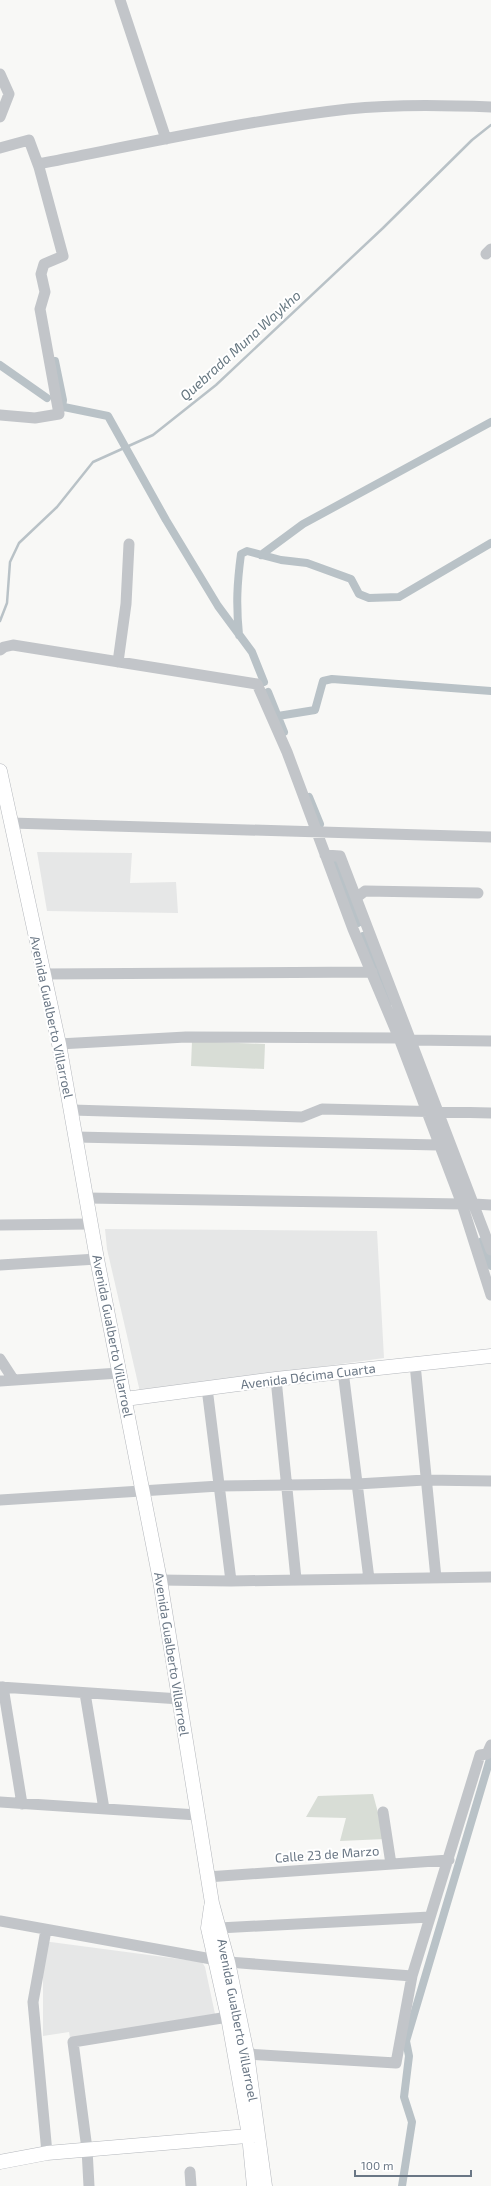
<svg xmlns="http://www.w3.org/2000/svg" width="491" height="2186" font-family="'Exo 2',sans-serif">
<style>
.built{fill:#e6e7e7}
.green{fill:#d8ddd6}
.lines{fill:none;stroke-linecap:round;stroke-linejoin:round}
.stream{stroke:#b9c2c7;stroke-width:2.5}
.canal{stroke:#b9c2c7;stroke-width:8}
.major-casing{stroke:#b4b7bc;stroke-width:15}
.minor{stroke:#c2c5c9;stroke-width:11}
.major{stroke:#fff;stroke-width:14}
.labels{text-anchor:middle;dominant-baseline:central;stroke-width:4;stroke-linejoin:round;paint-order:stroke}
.street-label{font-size:13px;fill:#6a7785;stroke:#fff}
.water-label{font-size:14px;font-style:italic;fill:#667780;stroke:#fff}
</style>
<rect width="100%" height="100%" fill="#f8f8f6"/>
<path class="built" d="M37,852l95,1 -2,30 46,-1 2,31 -131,-2z
M105,1229l272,2 7,127 -244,34 -33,-143z
M43,1941l159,21 3,5 10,47 -145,24 -1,-6 -26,4z"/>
<path class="green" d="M192,1041l73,3 -1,25 -73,-3z
M373,1794l12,45 -45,2 6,-23 -40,-1 12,-21z"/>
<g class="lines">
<path class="stream" d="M0,621l7,-18 3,-41 9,-19 38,-36 36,-45 60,-27 63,-50 167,-157 89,-88 19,-15"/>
<path class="canal" d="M55,361l8,39 -1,8
M0,365l47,33
M59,406l49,10 58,104 52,86 34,46 12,30
M261,555l42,-31 188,-102
M239,635c-3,-31 -2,-51 2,-81l6,-3 34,9 26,3 44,16 8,15 10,4 30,-1 92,-54
M268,692l16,40
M278,716l37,-6 8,-29 9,-2 159,12
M309,797l11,27
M335,862l23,61
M363,936l27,65
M482,1241l9,25
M402,2186l10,-64 -8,-25 5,-41 -3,-15 84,-282"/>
<defs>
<path id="major" d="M0,771l59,273 38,215 63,321 52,323 16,59 19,92 18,132
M125,1399l151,-20 215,-23
M211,1907l-3,21 20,89 21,118 5,51
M0,2162l47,-9 211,-18"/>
</defs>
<use href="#major" class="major-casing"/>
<path class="minor" d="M120,0l46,139
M0,74l9,20 -9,23
M0,148l29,-8 10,27 24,89 -19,8 -3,10 4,18 -5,17 19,105 -24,4 -35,-3
M38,164c103,-20 206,-43 310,-55 46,-5 97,-4 143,-2
M486,254l5,-5
M0,650l4,-3 9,-2 244,39 30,68 66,177 46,109 63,166 29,91
M118,662l8,-58 3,-60
M11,823l480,14
M325,855l15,1 151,394
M356,898l9,-7 113,2
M43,974l329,-2
M59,1044l127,-7 213,1 11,2 81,1
M72,1110l230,7 20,-8 169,4
M76,1137l362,8
M87,1198l375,6
M474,1204l17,1
M0,1225l91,-1
M0,1265l97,-6
M0,1359l13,20
M415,1364l21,214
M343,1371l26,208
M276,1379l20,200
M0,1381l119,-8
M207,1388l24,193
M0,1500l219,-14 138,-2 68,-4 66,1
M160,1580l71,1 260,-4
M0,1687l180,12
M3,1687l19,117
M85,1693l19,116
M0,1802l197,13
M383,1812l8,52
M207,1877l242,-17
M0,1921l228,41 184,14
M219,1928l211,-11
M46,1930l-13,72 14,151
M247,2054l149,9 16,-87 68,-221 7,-1 4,-9
M190,2172l1,14
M89,2186l-2,-37 -14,-107 155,-25"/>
<use href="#major" class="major"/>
</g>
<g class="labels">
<g class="street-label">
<text transform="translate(52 1017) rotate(78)">Avenida Gualberto Villarroel</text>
<text transform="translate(113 1336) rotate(79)">Avenida Gualberto Villarroel</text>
<text transform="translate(308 1376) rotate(-7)">Avenida Décima Cuarta</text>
<text transform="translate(172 1654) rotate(81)">Avenida Gualberto Villarroel</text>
<text transform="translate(327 1854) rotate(-4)">Calle 23 de Marzo</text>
<text transform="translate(238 2020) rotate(79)">Avenida Gualberto Villarroel</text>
</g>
<g class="water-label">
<text transform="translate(240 345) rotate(-42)">Quebrada Muna Waykho</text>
</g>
</g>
<path d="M355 2170v6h116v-6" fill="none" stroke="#6a7785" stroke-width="2"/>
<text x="361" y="2170" font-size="12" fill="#6a7785" stroke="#ffffff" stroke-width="3" paint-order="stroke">100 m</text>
</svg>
